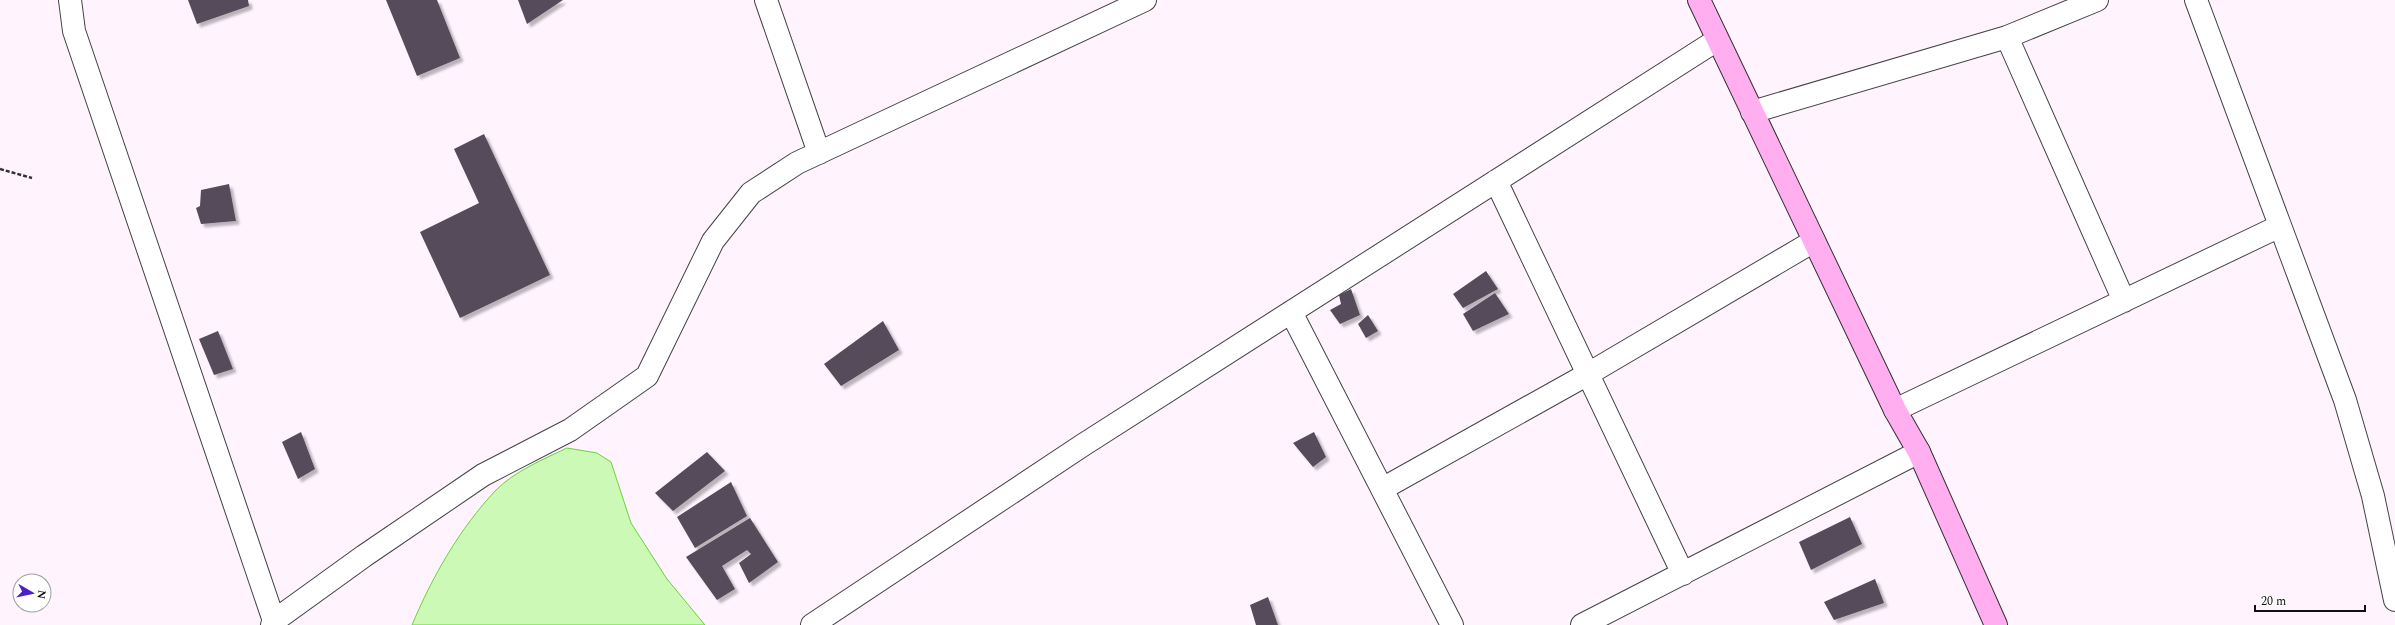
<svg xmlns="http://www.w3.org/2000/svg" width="2395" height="625" font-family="Spectral,serif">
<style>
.water{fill:#ccf9b5;stroke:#68d438}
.building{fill:#554c5a;filter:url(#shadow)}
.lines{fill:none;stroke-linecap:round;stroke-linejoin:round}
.street-casing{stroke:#434343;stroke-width:24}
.secondary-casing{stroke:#323232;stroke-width:24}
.path{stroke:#323232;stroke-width:2.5;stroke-dasharray:4 2;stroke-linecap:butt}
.street{stroke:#fff;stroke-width:22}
.secondary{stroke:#ffaef0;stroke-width:22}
</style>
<defs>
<filter id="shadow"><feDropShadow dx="3.5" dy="3.5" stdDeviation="1" flood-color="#0004"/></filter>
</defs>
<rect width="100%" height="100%" fill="#fff3fe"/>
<path class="water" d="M567,448l30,5 14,9 20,61 36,56 38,46h-293c20,-48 48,-97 84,-135 19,-19 48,-31 71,-42z"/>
<path class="building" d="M188,0h60l1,6 -52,18z
M386,0h51l23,58 -43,18z
M518,0h45l-36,24z
M484,134l66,141 -90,43 -40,-86 59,-29 -25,-54z
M229,184l7,37 -35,3 -5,-16 4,-2 1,-16z
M1486,271l12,18 -35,19 -10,-14z
M1351,289l9,26 -20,9 -10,-14 11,-6 -2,-9z
M1495,293l14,21 -36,17 -10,-17z
M1368,315l10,16 -12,7 -8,-14z
M883,321l16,29 -58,36 -17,-22z
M218,331l15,38 -19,6 -15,-36z
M301,432l14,37 -17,10 -16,-37z
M1314,432l12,25 -13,10 -20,-24z
M707,452l18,19 -52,40 -18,-18z
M731,482l16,34 -52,32 -18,-31z
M1850,517l12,27 -51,26 -12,-28z
M750,518l28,44 -29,21 -10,-20 12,-9 -4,-4 -25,16 13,23 -18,11 -31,-43z
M1875,579l9,24 -50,17 -10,-18z
M1268,597l10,28h-22l-6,-20z"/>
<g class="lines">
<defs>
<path id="street" d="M70,0l4,31 200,590
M766,0l53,153
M2196,0l149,400 28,96 22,104
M2007,37l117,264
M1752,112l255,-75 90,-37
M1496,181l187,393
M1291,312l161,313
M1895,410l385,-184
M1382,489l206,-115 226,-133
M272,625l2,-4 90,-65 119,-81 87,-45 77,-54 66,-135 38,-48 46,-30 348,-163
M812,625l271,-180 634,-405
M1582,625l337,-173"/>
<path id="secondary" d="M1699,0l196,410 24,42 77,173"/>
</defs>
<use href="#street" class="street-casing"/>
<use href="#secondary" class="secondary-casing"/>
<path class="path" d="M0,169l32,9"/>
<use href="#street" class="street"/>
<use href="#secondary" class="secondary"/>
</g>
<g transform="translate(32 593) rotate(99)"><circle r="19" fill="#ffffff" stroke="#9f9f9f"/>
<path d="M0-3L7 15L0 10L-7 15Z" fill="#4a20c8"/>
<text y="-6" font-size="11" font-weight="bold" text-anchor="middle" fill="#101010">N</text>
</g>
<path d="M2255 605v6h110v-6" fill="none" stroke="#101010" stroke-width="2"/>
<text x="2261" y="605" font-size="12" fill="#101010" stroke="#ffffff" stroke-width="3" paint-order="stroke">20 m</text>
</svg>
